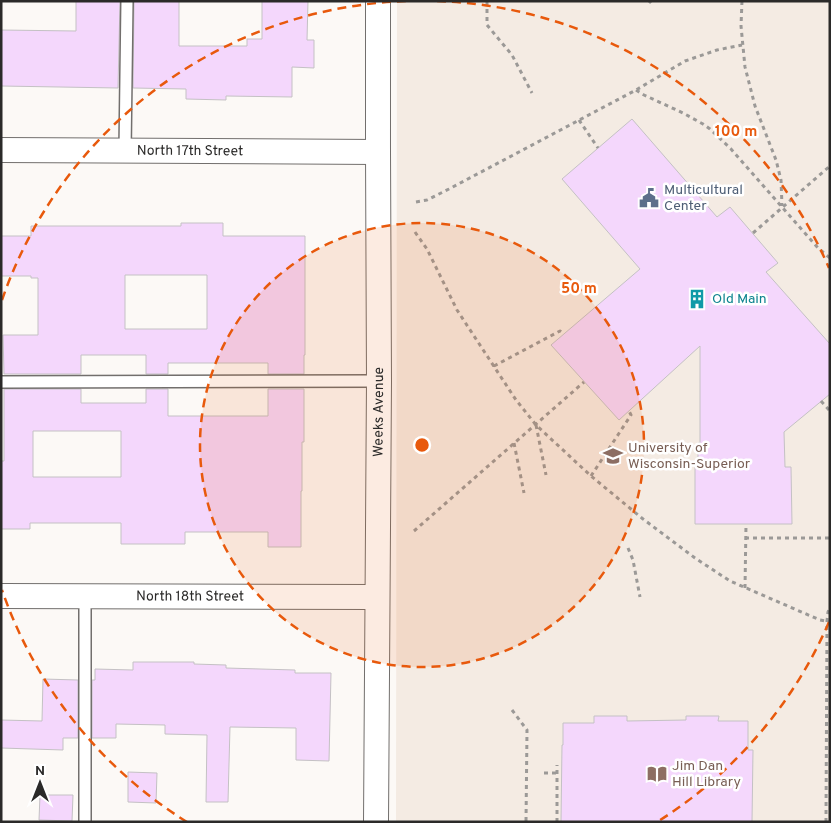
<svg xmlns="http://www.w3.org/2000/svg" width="831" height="823" font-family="Overpass,sans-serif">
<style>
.built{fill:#f4ebe3}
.building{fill:#f4d7fc;stroke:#c4c1c4;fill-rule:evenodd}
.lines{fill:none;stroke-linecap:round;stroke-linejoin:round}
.lane-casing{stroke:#726f6d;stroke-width:14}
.street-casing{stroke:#726f6d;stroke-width:26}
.path{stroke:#9b9997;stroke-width:3;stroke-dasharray:4 4;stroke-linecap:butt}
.lane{stroke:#fff;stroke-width:11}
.street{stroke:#fff;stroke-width:24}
.ring{fill:none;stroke:#e8590c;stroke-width:2.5;stroke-dasharray:9 6}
.labels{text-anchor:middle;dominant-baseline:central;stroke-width:5;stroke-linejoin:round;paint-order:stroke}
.street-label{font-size:14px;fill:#2b2a29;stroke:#fff}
.service-label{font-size:14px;fill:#4e5e75;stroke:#fff;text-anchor:start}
.culture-label{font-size:14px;fill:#0d838f;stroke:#fff;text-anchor:start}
.education-label{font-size:14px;fill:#785e54;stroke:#fff;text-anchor:start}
.centre{fill:#e8590c;stroke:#fff;stroke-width:2.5}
.ring-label{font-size:15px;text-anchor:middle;font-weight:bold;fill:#e8590c;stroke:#fff;stroke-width:5;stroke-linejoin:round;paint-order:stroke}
</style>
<rect width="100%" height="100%" fill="#fcf9f6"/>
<path class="built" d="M397,1h433v821h-434z"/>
<path class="building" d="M76,1h44l-2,87 -117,-2v-56l75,1z
M134,1h45v45h68v-7h15v-38h46l-1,39h7v28l-22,-1v30l-66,-1v4l-40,-1v-10l-53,-1z
M632,119l85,98 13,-10 48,56 -12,9 64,72v50l-46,38 1,35h6l1,57h-97v-59h3v-22h2v-97l-81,74 -68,-75 89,-76 -78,-90z
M181,223h42v13h82v119h-1v19h-36v-11h-100v11h-22v-19h-65v19h-77l-1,-39h35v-57h-7v-2h-30v-40h30v-10h150zM125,275h82v54h-82z
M4,389h77v14h65v-14h22v27h100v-27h36v53h-2v49h-1v56h-33v-15h-83v12h-64v-21h-91v6h-29v-68h3zM33,431h88v46h-88z
M133,662h61v2l32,1v3l69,2v3h36l-2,88 -33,-1v-32l-66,-1 -2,75h-22l1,-67 -42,-1v-9l-49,-1v14h-24v-58h3v-11l38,1z
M43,679l35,1v58h-15v12l-62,-2v-28l41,1z
M594,716h33v5l59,-1v-4h33l-1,5h30v29h5l-1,72h-191l1,-77h1v-22h31z
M128,772l29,1 -1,30 -28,-1z
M40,795h33l-1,26 -33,-1z"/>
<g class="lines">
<defs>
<path id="lane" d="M125,151l2,-150
M1,382l378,-1
M85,822v-226"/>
<g id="street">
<path id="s1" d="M1,150l377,2"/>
<path id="s2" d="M1,596l376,1"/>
<path id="s3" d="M376,822l3,-441 -1,-229v-151"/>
</g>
</defs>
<use href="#lane" class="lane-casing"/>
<use href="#street" class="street-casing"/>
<path class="path" d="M487,1v24l25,30 20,38
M742,1l-1,25 4,41 10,39 21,54 5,20 1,26
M649,3l2,-2
M636,90l8,5 39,18 20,11 7,5 21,20 87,99 12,10
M579,120l19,28
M416,202l11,-2 22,-11 187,-99 49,-29 32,-11 25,-5
M415,232l12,17 30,61 59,90 20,25 55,51 52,43 52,39 35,23 90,39 10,2
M753,233l77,-67
M494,366l66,-35 4,3
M821,401l9,10
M536,425l10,50
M514,443l10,50
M591,476l40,-61 -2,-4
M414,531l170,-149
M745,538h85
M628,548l5,12 7,37
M745,588l1,-64
M512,710l15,20 -1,92
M544,773h13
M557,822v-57
M826,822l1,-201 1,-9 2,-5"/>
<use href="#lane" class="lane"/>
<use href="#street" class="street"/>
</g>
<circle cx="422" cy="445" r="222" fill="#e8590c" fill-opacity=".12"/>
<g class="ring">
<circle cx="422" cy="445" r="222"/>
<path d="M829 622A444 444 0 0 1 657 822M187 822A444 444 0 0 1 2 590M2 300A444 444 0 0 1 407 1M437 1A444 444 0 0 1 829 268"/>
</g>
<defs>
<symbol id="civic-bare" viewBox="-9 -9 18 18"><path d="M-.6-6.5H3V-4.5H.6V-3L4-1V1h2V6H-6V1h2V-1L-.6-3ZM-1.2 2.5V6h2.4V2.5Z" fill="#5c6f8a" stroke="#fff" stroke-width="2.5" paint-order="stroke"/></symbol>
<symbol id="building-bare" viewBox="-9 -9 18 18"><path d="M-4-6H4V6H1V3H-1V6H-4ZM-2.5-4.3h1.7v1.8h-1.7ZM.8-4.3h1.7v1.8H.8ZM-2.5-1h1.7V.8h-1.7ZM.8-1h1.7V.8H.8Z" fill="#0f9aa8" stroke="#fff" stroke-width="2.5" paint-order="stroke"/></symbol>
<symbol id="university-bare" viewBox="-9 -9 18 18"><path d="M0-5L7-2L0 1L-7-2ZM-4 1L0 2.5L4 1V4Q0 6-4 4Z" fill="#8d6e63" stroke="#fff" stroke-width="2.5" paint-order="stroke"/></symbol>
<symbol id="library-bare" viewBox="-9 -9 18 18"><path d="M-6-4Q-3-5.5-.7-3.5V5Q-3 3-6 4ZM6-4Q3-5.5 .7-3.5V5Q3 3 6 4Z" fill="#8d6e63" stroke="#fff" stroke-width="2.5" paint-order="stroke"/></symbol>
</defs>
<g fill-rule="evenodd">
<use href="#civic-bare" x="635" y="184" width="28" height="28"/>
<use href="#building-bare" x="683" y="285" width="28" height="28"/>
<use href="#university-bare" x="599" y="442" width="28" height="28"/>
<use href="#library-bare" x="643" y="760" width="28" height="28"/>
</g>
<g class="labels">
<g class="street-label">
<text stroke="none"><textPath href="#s1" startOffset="189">North 17th Street</textPath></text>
<text stroke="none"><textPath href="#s3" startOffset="410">Weeks Avenue</textPath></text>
<text stroke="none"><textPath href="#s2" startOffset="189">North 18th Street</textPath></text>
</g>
<g class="service-label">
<text x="664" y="190">Multicultural<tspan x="664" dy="16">Center</tspan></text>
</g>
<g class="culture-label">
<text x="712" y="299">Old Main</text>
</g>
<g class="education-label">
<text x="628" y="448">University of<tspan x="628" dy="16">Wisconsin-Superior</tspan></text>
<text x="672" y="766">Jim Dan<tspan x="672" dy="16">Hill Library</tspan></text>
</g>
</g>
<circle cx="422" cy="445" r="8" class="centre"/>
<g class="ring-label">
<text x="736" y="136">100 m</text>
<text x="579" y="293">50 m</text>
</g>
<rect width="831" height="823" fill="none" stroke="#2b2a29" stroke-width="5"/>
<g transform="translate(40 783)" stroke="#ffffff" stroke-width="4" paint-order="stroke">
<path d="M0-4L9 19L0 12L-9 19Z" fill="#2b2a29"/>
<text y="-8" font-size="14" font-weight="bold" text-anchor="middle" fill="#2b2a29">N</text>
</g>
</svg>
